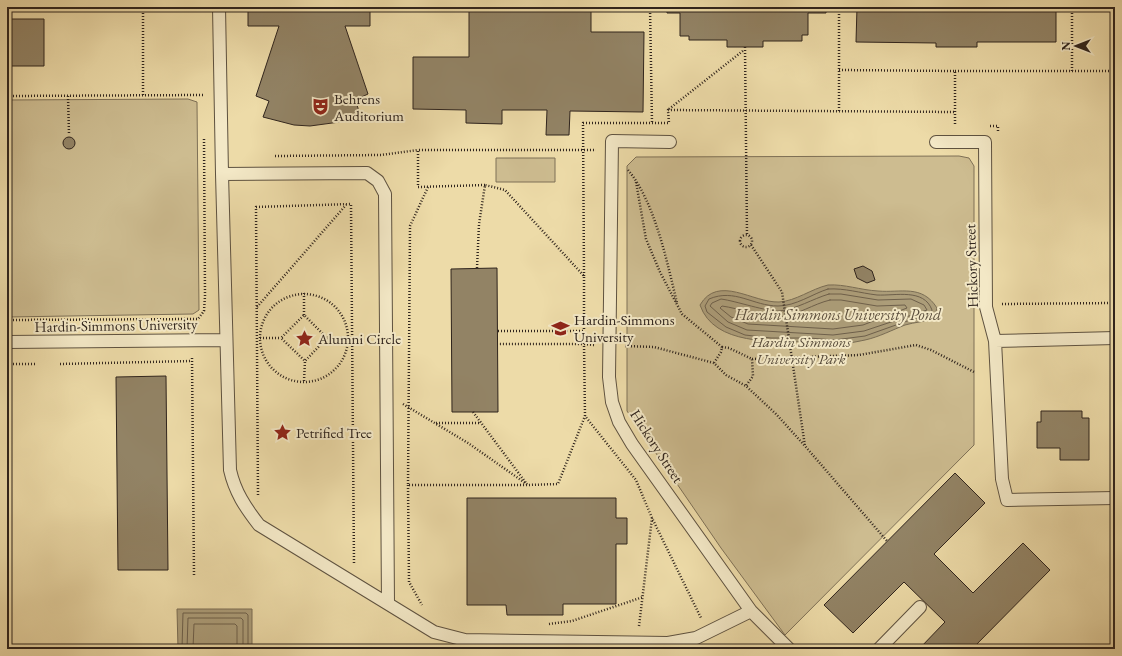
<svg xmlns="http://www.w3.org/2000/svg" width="1122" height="656" font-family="'EB Garamond',serif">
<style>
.green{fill:#cdbc90;stroke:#7e7056}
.water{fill:#ac9d79;stroke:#7a6d54}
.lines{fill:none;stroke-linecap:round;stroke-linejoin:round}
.shore{stroke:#6e604b;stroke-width:1}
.building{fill:#928365;stroke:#2f241d}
.service-casing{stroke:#5e5240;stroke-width:14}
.path{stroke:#2f241d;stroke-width:2.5;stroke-dasharray:1 2;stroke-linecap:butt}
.service{stroke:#f3e8c6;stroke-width:12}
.labels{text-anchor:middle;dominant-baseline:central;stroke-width:4;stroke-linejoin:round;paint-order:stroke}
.poi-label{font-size:15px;fill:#2f241d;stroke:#f3e8c6;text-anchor:start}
.street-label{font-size:15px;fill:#2f241d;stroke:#f3e8c6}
.park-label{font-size:15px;font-style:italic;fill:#564a3a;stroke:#f3e8c6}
.water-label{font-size:16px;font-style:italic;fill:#5b4e3d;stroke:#f3e8c6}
</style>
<rect width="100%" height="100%" fill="#eddba8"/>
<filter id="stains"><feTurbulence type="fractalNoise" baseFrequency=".005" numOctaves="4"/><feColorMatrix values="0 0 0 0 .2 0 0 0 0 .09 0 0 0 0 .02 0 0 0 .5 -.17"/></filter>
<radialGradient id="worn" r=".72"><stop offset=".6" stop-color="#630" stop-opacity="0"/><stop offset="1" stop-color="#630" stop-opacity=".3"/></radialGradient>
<path class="green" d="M188,99l9,3 2,208 -6,4 -186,3v-217z
M959,156l10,2 5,8v279l-189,190 -64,-87 -94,-137v-245l9,-9z
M496,158h59v24h-59z"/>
<path class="water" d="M828,285c17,-1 32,5 50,6 23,2 44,-7 59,17l-3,10c-9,4 -19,4 -29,7 -13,5 -26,12 -40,15 -10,2 -23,5 -33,4 -8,0 -16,-2 -24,-2 -34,-1 -94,4 -108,-37 18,-31 53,-2 79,-3 17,-1 32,-13 49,-17z
M177,609h75v39l-74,1z"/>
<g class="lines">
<path class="shore" d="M828,289c17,-1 32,4 49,6 18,1 47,-7 55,15l-1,5 -21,5 -45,16 -31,4 -25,-2h-38l-26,-3 -19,-8 -19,-15 -2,-6 4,-7c26,-11 44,7 69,7 18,0 34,-12 50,-17z
M829,294h12l37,6 33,-1 13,6 3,5 -63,21 -31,4 -86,-5 -19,-8 -18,-16 2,-3 9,-4c15,2 47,13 58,12 18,-2 33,-12 50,-17z
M830,300h11l36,6 28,-1 2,3 -44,17 -30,4 -85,-5 -17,-7 -11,-9 2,-2c15,2 45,12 58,11 18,-2 33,-13 50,-17z
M182,649l1,-36h63l2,2v34
M187,649l1,-31h53l2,2v29
M193,649l1,-25h41l2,2v23"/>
</g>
<path class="building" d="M248,7h122v19h-25l23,68 -13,6 6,16 -14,5 -37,5 -16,-1 -31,-8 6,-16 -13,-5 23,-70h-31z
M469,7h122v25h53l-1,80 -73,-1 -1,24h-23l1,-25h-45v14l-36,-1v-13l-53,-1v-52h56z
M667,7h159v6h-18v22h-6v6h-39v6h-36v-7h-38v-4h-9v-23h-13z
M857,7h199v35h-79v5h-41v-4l-80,-1z
M7,19h37v47h-37z
M63 143a6 6 0 1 1 12 0a6 6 0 1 1-12 0Z
M863,266l9,5 3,9 -8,3 -10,-5 -3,-9z
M497,268l1,144h-46l-1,-143z
M166,376l2,194h-50l-2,-193z
M1041,411h41v7h7v42h-29v-12h-23v-26h4z
M955,473l30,30 -51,51 39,39 50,-50 27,27 -78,79h-53l26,-27 -41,-40 -51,51 -29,-28z
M467,498h149v20h11v26h-11v60h-53v11h-56l-1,-10h-39z"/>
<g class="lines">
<defs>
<path id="service" d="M219,7l3,167 8,296c5,22 15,37 29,55l175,107 31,8 203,3 28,-5 55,-27
M670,142l-58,-1 -3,236 3,25 7,20 13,22 119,167 38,38
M936,142h49l1,165 9,34 120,-3
M222,174l145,-1 11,8 7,13 3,409
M995,341l7,138 5,21 108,-2
M7,342l219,-2
M879,649l41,-42"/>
</defs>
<use href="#service" class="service-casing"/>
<path class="path" d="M143,7v89
M650,7l2,116
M1072,7v64
M745,47l2,188
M839,70l116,1v55
M955,71h160
M7,96l196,-1
M68,96l1,38
M669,109l75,-59
M839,111v-104
M990,126h8v7
M275,156l106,-1 37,-5
M628,170c27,32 39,92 49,133
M636,182l10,57 14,33 22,42 40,33 -1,5 -7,11
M485,185l-67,2v-37h178
M428,187l-18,39 -2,259h120
M740 241a6 6 0 1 1 12 0a6 6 0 1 1-12 0Z
M751,245l31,47 23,154 82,95
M477,268l2,-44 6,-39 20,5 79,86v68h-86
M584,276l-1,-153h86l-1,-13 287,2
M260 338a44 44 0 1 1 88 0a44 44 0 1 1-88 0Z
M1002,304l113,-1
M257,307l89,-102
M304,315v-22
M7,320l191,-1 6,-8 1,-15 -1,-157
M498,331h86
M260,338h21
M327,338l-22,23 -24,-23 23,-23 23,23h25
M594,345l-10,-1 1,72 51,64 16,38 49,100
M625,346l29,1 60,16 12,12 20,11 30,28 29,32
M722,347l7,1 23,11 1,17 -7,10
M192,358l2,217
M752,359l107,-4 57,-10 15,5 43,22
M7,364h28
M60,364l132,-3
M304,381l1,-20
M403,404l65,39 60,42 30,-1 27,-68
M473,412l53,71
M436,423h45
M408,485l1,97 13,23
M258,495l-2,-288 95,-3 3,360
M549,624l23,-3 71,-24
M639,626l13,-108"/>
<use href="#service" class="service"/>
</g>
<defs>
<symbol id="theatre-bare" viewBox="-9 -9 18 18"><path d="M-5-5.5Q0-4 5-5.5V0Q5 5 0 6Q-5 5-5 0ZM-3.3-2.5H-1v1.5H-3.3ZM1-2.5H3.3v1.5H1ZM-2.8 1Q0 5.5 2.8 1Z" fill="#8f2418" stroke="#f3e8c6" stroke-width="2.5" paint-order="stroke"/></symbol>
<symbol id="university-bare" viewBox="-9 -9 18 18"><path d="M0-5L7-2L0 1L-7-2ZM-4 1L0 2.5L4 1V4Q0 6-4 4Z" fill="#8f2418" stroke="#f3e8c6" stroke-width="2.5" paint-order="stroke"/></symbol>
<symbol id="sight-bare" viewBox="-9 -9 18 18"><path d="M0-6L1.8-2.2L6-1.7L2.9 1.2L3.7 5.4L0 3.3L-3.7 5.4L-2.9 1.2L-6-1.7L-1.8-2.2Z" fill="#8f2418" stroke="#f3e8c6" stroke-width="2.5" paint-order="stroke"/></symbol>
</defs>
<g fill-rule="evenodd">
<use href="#theatre-bare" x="308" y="94" width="25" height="25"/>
<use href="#university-bare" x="548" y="316" width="25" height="25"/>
<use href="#sight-bare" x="292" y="326" width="25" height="25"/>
<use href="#sight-bare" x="270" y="420" width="25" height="25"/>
</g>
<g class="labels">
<g class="poi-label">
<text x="334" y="98">Behrens<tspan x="334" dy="17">Auditorium</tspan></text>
<text x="574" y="319">Hardin-Simmons<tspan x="574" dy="17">University</tspan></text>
<text x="318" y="338">Alumni Circle</text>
<text x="296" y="432">Petrified Tree</text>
</g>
<g class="street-label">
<text transform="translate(971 266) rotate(-92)">Hickory Street</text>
<text transform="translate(116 325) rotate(-1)">Hardin-Simmons University</text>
<text transform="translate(657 446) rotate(57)">Hickory Street</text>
</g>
<g class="park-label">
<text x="801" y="341">Hardin Simmons<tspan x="801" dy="17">University Park</tspan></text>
</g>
<g class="water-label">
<text x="838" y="314">Hardin Simmons University Pond</text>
</g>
</g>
<rect width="1122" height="656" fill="none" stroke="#eddba8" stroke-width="24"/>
<rect x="8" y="8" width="1106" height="640" fill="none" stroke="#2f241d" stroke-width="2"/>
<rect x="12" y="12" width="1098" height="632" fill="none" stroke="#2f241d"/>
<g transform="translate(1076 46) rotate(270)" stroke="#f3e8c6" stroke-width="3" paint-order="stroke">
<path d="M0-3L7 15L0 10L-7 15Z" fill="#2f241d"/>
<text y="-6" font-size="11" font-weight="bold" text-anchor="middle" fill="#2f241d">N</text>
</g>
<rect width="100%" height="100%" filter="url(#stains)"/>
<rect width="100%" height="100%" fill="url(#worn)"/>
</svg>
